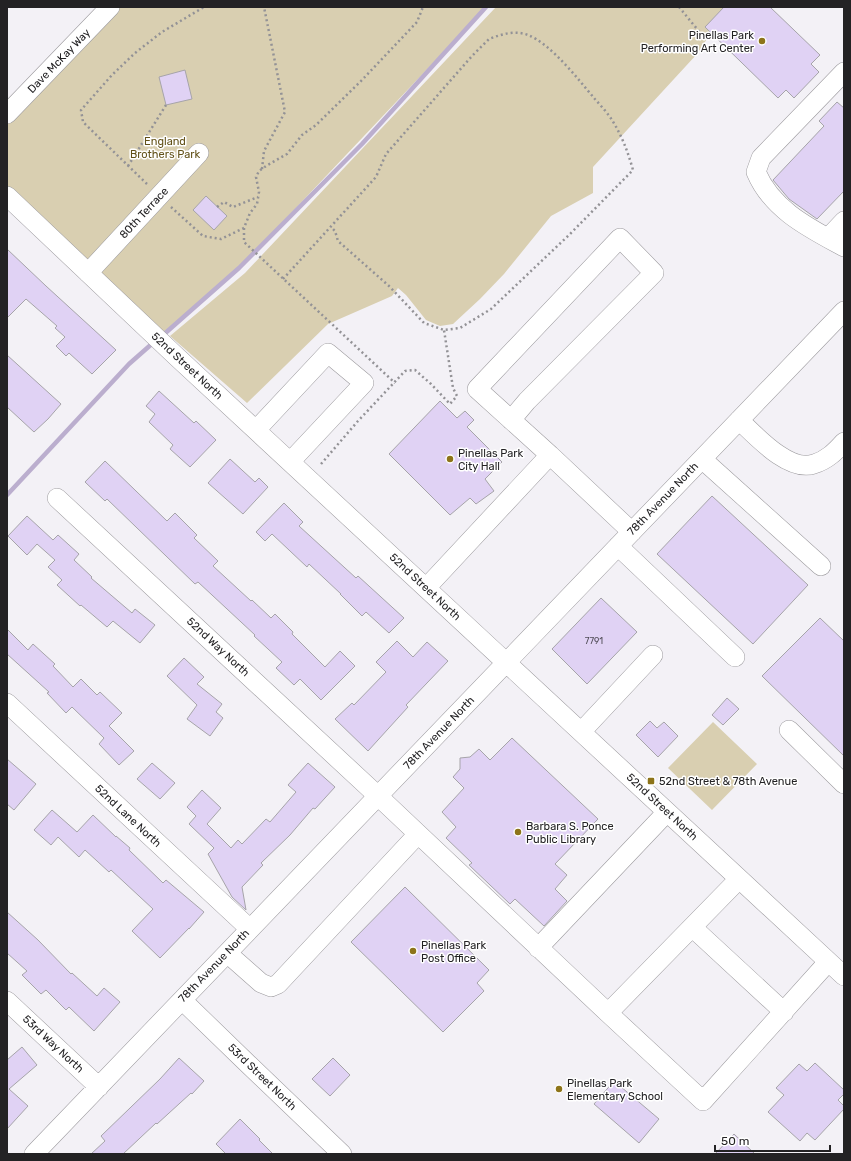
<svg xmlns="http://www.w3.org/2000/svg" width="851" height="1161" font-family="Rubik,sans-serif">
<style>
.green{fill:#d9cfb1}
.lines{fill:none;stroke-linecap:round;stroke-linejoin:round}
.stream{stroke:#bbaece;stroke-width:4.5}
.building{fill:#e0d2f4;stroke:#a6a4a9}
.minor-casing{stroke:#9c9a9e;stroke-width:20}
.path{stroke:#939296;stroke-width:2.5;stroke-dasharray:2 3;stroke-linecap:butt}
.minor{stroke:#fff;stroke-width:19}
.poi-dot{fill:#8d7419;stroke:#fff;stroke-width:1.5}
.labels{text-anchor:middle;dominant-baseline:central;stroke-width:3;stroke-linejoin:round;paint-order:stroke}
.number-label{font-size:9px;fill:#524e58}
.poi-label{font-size:11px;fill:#232224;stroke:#fff;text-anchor:start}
.street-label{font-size:11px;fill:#232224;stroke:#fff}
.park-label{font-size:11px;fill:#625118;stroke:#fff}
</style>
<rect width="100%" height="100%" fill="#f3f1f6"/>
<path class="green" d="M110,7h376l-247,261 -82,70 -150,-142v-82z
M496,7h232l-31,47 -104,113v26l-42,23 -47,58 -24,25 -27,25 -13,2 -14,-6 -20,-25 -8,-7 -6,8 -64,28 -81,79 -77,-67 75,-63z
M713,722l44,42 -45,46 -44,-42z"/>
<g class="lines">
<path class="stream" d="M162,336l77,-68 123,-124 124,-137
M7,495l122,-131 25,-22"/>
</g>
<path class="building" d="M724,7h46l50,48 -9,9 8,8 -25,26 -8,-8 -8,8 -73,-71z
M185,70l7,29 -26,6 -7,-28z
M837,102l7,6v83l-27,28 -28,-20 -16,-19 51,-54 -5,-5z
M206,196l21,20 -13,14 -21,-20z
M7,249l39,37 70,64 -24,24 -23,-21 -3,3 -10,-10 9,-9 -10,-9 2,-2 -31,-27 -19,19z
M7,355l54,49 -13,15 -14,13 -27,-25z
M159,391l35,32 2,-2 20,19 -26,27 -20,-18 3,-4 -24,-23 6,-8 -9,-8z
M440,401l17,17 8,-7 9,9 -7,7 35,35 -17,17 9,12 -18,13 -6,-6 -20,17 -61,-61z
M230,459l25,23 4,-4 9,9 -25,27 -35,-31z
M105,461l62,60 8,-8 22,22 -3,3 24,23 -5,5 38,35 1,-1 19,18 4,-4 18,18 -1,2 33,33 15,-16 15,15 -34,34 -21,-21 -6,6 -18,-17 6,-6 -28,-26 1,-1 -57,-53 -3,2 -88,-85 -2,2 -20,-19z
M712,496l96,89 -55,59 -96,-90z
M284,503l19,19 -4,4 57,52 2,-2 46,42 -15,15 -23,-21 -4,4 -22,-22h1l-32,-30 -2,3 -35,-33 -7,7 -9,-9z
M27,516l26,24 5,-5 21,19 -5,6 18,17 -1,1 41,35 3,-4 20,16 -15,18 -27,-22 -6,6 -26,-22 -1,1 -23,-21 5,-5 -14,-13 7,-7 -18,-16 -10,11 -19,-19z
M601,598l36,34 -50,52 -35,-35z
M820,618l24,23v115l-82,-80z
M7,629l21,21 5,-6 22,20 -2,2 20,21 8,-8 16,16 3,-3 22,21 -13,13 25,25 -15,14 -20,-21 5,-6 -32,-31 -6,6 -19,-20 2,-1 -42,-38z
M397,641l16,16 14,-15 21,19 -42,44 2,2 -40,44 -33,-32 17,-16 2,2 32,-33 -10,-10z
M184,658l20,19 -7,7 25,20 -6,8 7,6 -13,18 -23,-17 10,-14 -30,-29z
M727,698l12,11 -16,16 -11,-10z
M650,721l7,7 7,-6 14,14 -20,21 -22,-22z
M512,738l86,81 -43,45 12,11 -12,14 12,12 -23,25 -29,-27 -5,5 -41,-39 3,-2 -26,-25 10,-11 -14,-15 22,-24 -11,-11 7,-8v-11l10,-1 9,-8 11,11z
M7,759l29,25 -22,26 -7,-6z
M152,763l23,20 -15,16 -23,-20z
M308,763l27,24 -20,22 -2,-1 -23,27 -29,28 2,2 -21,22 4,23 -14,-13 -24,-43 6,-6 -25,-24 7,-8 -9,-9 15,-17 19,18 -14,16 24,24 7,-8 4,4 24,-25 4,3 26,-30 -8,-7z
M52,810l25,22 16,-17 23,22v-1l14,12 -1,2 34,33 3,-3 38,32 -15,17v-1l-29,30 -28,-27 21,-22 -42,-39 -2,2 -24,-22 -6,7 -21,-20 -7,8 -17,-15z
M405,887l84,83 -12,13 7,8 -41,41 -92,-90z
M7,912l31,28 33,34 1,-1 25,23 7,-8 16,14 -26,29 -25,-24 -3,3 -20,-20 -5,4 -19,-19 5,-4 -20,-18z
M22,1047l15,18 -28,24 19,17 -21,23v-69z
M179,1058l25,23 -12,13 -1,-1 -34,31 -1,-1 -33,31h-32l14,-13 -4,-5 59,-57z
M333,1058l17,17 -20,21 -18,-17z
M815,1063l29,27v4l-6,6 6,6v3l-29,31 -8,-7 -7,8 -32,-29 16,-17 -8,-7 23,-24 8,7z
M614,1081l45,38 -20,24 -45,-39z
M240,1119l20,20 -1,1 14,14h-47l-10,-10z
M734,1134l21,20h-40z"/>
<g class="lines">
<defs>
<path id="minor" d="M844,72l-83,86 -5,14c16,38 53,56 88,75
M7,114l103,-107
M7,196l171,162 666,618
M828,238l16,-17
M88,273l111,-120
M511,420l16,-19 127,-128 -34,-35 -143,151 73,66
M739,420c16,15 50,53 75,44 13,-4 21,-12 30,-22
M256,430l72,-77 36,30 -74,79
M702,459l119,107
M57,498l321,298 230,217 131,-134
M618,546l117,111
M426,588l124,-133 82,77
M7,703l243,226
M789,730l55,54
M581,732l72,-77
M692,927l92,85
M538,948l129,-136
M227,953l34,30 10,4 7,-3 140,-150
M182,1000l65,63 95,91
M7,1001l92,86
M608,1013l95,88 125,-139
M34,1154l810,-843"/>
</defs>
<use href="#minor" class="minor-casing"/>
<path class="path" d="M679,7l23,28
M128,166l38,-61
M262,169l2,-18 21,-39 -21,-105
M147,184l-64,-62 -2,-12 31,-35 23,-22 27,-21 42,-25
M171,207l32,29 18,3 23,-11 6,-15 7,-9 2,-12 -3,-15 3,-6 7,-5 21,-12 15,-19 14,-10 46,-45 55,-58 6,-15
M217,207l7,-5 9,5 25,-10
M244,228v14l151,141
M283,279l93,-102 10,-23 86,-98 17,-17c13,-5 26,-9 39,-4 23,9 50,44 66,63 6,7 13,14 18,22 10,16 16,32 21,50l-64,65 -78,74 -31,19 -16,2 -20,-7 -35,-37 -51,-45 -3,-10 -4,-4
M321,464l37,-43 47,-50 10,-1 16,14 19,20 7,-8 -4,-8 -9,-58"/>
<use href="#minor" class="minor"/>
</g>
<g class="poi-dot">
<circle cx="762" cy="41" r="4"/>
<circle cx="450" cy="459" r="4"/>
<rect x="647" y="777" width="8" height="8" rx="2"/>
<circle cx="518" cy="832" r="4"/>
<circle cx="413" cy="951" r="4"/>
<circle cx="559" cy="1089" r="4"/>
</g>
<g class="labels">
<g class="number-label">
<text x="594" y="641">7791</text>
</g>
<g class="poi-label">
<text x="754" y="35" text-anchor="end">Pinellas Park<tspan x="754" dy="13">Performing Art Center</tspan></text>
<text x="458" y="453">Pinellas Park<tspan x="458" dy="13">City Hall</tspan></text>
<text x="659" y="781">52nd Street &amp; 78th Avenue</text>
<text x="526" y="826">Barbara S. Ponce<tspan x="526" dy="13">Public Library</tspan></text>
<text x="421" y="945">Pinellas Park<tspan x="421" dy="13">Post Office</tspan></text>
<text x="567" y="1083">Pinellas Park<tspan x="567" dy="13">Elementary School</tspan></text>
</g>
<g class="street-label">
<text transform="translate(59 61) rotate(-46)">Dave McKay Way</text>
<text transform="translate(144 213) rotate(-47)">80th Terrace</text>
<text transform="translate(187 366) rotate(43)">52nd Street North</text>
<text transform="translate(663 499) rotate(-46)">78th Avenue North</text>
<text transform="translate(425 587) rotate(43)">52nd Street North</text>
<text transform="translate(218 647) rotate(43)">52nd Way North</text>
<text transform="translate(439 733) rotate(-46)">78th Avenue North</text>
<text transform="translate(662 807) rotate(43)">52nd Street North</text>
<text transform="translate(128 816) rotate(43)">52nd Lane North</text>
<text transform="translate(214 966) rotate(-46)">78th Avenue North</text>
<text transform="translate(53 1044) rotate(43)">53rd Way North</text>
<text transform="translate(262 1077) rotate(44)">53rd Street North</text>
</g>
<g class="park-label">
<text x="165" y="141">England<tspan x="165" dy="13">Brothers Park</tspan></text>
</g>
</g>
<rect width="851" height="1161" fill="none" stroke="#232224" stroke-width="16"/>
<path d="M715 1145v6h115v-6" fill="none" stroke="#232224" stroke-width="2"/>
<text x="721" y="1145" font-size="12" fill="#232224" stroke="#ffffff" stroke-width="3" paint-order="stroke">50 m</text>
</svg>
